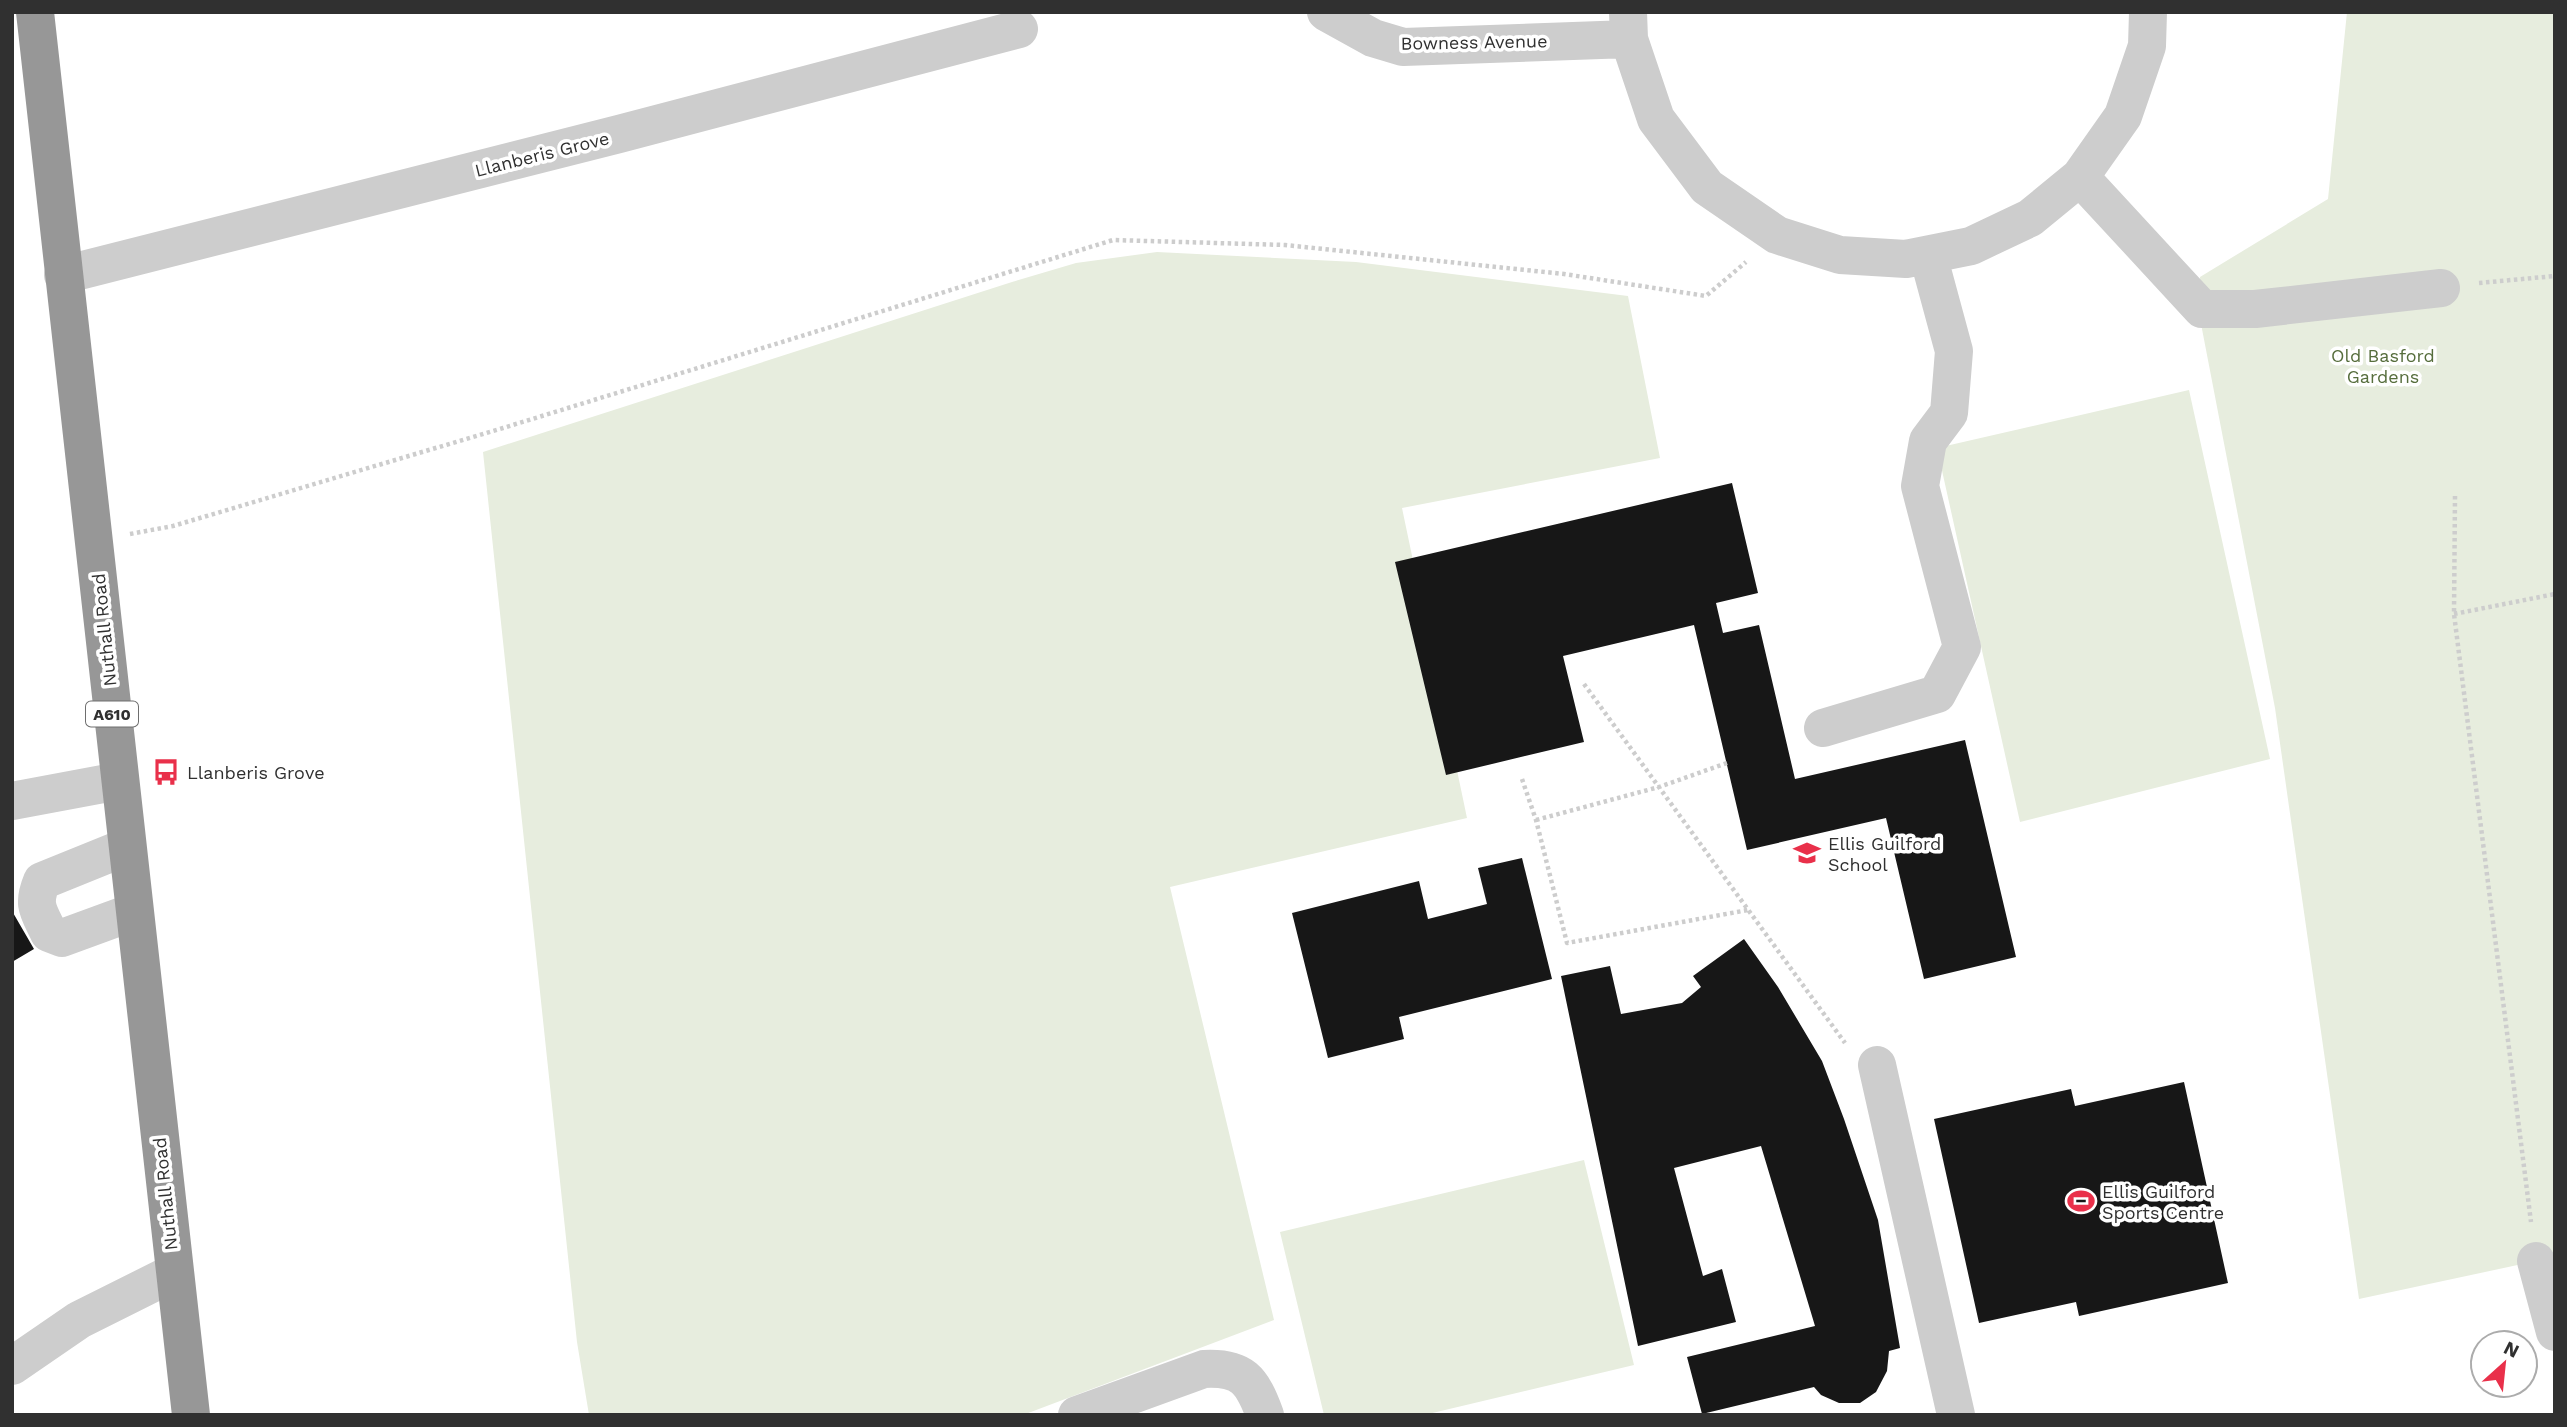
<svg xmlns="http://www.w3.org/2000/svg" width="2567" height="1427" font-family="'Work Sans',sans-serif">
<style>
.green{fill:#e7edde}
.building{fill:#171717}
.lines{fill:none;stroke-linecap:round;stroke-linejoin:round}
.path{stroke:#cdcdcd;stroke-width:4.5;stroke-dasharray:3.5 3.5;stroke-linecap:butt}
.minor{stroke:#cdcdcd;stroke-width:38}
.highway{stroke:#979797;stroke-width:38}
.labels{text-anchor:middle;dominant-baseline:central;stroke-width:7;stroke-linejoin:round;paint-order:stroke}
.shield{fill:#fff;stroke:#6e6e6e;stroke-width:2}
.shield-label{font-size:16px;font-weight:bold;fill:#303030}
.street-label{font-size:18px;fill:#303030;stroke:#fff}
.park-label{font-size:18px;fill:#566d3c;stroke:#fff}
.poi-label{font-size:18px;fill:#303030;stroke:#fff;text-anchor:start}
</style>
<rect width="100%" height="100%" fill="#fff"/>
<path class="green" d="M2347,12h208v1245l-196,42 -84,-591 -73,-379 -2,-52 128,-78z
M1157,252l199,10 272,34 32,162 -258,50 65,310 -297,69 104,433 -251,95h-434l-12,-73 -94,-890 529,-170 64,-19z
M2189,390l81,369 -250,63 -83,-374z
M1584,1160l50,205 -210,50h-100l-44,-183z"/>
<path class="building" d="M1732,483l26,110 -42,10 7,30 36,-8 36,154 170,-39 51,217 -92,22 -38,-161 -139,32 -53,-225 -131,31 21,86 -138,33 -51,-213z
M1522,858l30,121 -153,38 5,22 -76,19 -36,-145 127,-32 9,38 59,-15 -9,-36z
M12,911l22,38 -22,13z
M1744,939l34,48 44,74 22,58 34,101 22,128 -11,3 -2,20 -11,21 -16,11h-21l-18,-8 -7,-8 -112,27 -15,-57 128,-31 -54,-180 -87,22 29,108 19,-7 14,53 -98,24 -77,-370 49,-10 11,48 61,-11 19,-16 -8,-11z
M2184,1082l44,201 -149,33 -3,-14 -97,21 -45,-204 137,-30 4,17z"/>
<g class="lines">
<path class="path" d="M2479,283l76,-7
M2455,496l-1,118 77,608
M130,534l43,-8 330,-98 610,-188 172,5 279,29 142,22 40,-34
M2454,614l101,-20
M1584,684l261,359
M1522,779l14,41 31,123 181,-33
M1536,820l123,-33 68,-24"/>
<path class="minor" d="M1326,12l47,26 30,9 226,-8
M1628,12l1,27 27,80 51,68 70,48 63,20 66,4 65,-13 59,-28 50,-41 43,-61 24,-70 1,-34
M2080,177l122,132h53l186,-21
M63,275l556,-141 400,-105
M1823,728l114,-34 25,-47 -42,-161 8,-45 21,-28 5,-62 -26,-96
M12,801l107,-20
M126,847l-84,34c-10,24 -4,29 7,52l13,5 71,-26
M1877,1065l79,350
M2536,1261l19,71
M12,1366l67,-46 94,-47
M1077,1415l127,-46c39,-2 48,11 61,46"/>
<path class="highway" d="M35,12l156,1403"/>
</g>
<defs>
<symbol id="bus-bare" viewBox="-9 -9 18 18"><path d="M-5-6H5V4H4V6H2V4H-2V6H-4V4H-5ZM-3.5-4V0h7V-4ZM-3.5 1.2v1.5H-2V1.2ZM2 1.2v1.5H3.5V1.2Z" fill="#e9304a" stroke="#fff" stroke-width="2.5" paint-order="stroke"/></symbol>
<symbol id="school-bare" viewBox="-9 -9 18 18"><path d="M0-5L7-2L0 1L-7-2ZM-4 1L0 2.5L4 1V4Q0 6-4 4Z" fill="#e9304a" stroke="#fff" stroke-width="2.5" paint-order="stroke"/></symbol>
<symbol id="stadium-bare" viewBox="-9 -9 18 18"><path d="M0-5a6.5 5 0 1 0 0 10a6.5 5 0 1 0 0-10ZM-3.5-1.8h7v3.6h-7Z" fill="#e9304a" stroke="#fff" stroke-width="2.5" paint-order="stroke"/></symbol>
</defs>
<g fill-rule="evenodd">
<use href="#bus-bare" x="147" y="753" width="38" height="38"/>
<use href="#school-bare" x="1788" y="834" width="38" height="38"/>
<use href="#stadium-bare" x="2062" y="1182" width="38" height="38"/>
</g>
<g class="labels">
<rect class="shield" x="86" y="701.5" width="52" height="25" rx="5"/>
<g class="shield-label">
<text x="112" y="714">A610</text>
</g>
<g class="street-label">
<text transform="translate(1474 42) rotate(-1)">Bowness Avenue</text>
<text transform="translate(542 154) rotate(-14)">Llanberis Grove</text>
<text transform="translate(104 630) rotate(-96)">Nuthall Road</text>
<text transform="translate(165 1194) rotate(-96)">Nuthall Road</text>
</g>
<g class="park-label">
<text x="2383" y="355">Old Basford<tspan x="2383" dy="21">Gardens</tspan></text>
</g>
<g class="poi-label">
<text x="187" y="772">Llanberis Grove</text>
<text x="1828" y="843">Ellis Guilford<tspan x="1828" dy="21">School</tspan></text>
<text x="2102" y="1191">Ellis Guilford<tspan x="2102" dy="21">Sports Centre</tspan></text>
</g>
</g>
<rect width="2567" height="1427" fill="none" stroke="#303030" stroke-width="28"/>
<g transform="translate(2504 1364) rotate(27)"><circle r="33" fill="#ffffff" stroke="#acacac" stroke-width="2"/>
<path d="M0-5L12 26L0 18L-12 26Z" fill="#e9304a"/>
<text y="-10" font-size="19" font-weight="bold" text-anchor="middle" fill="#303030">N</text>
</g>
</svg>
